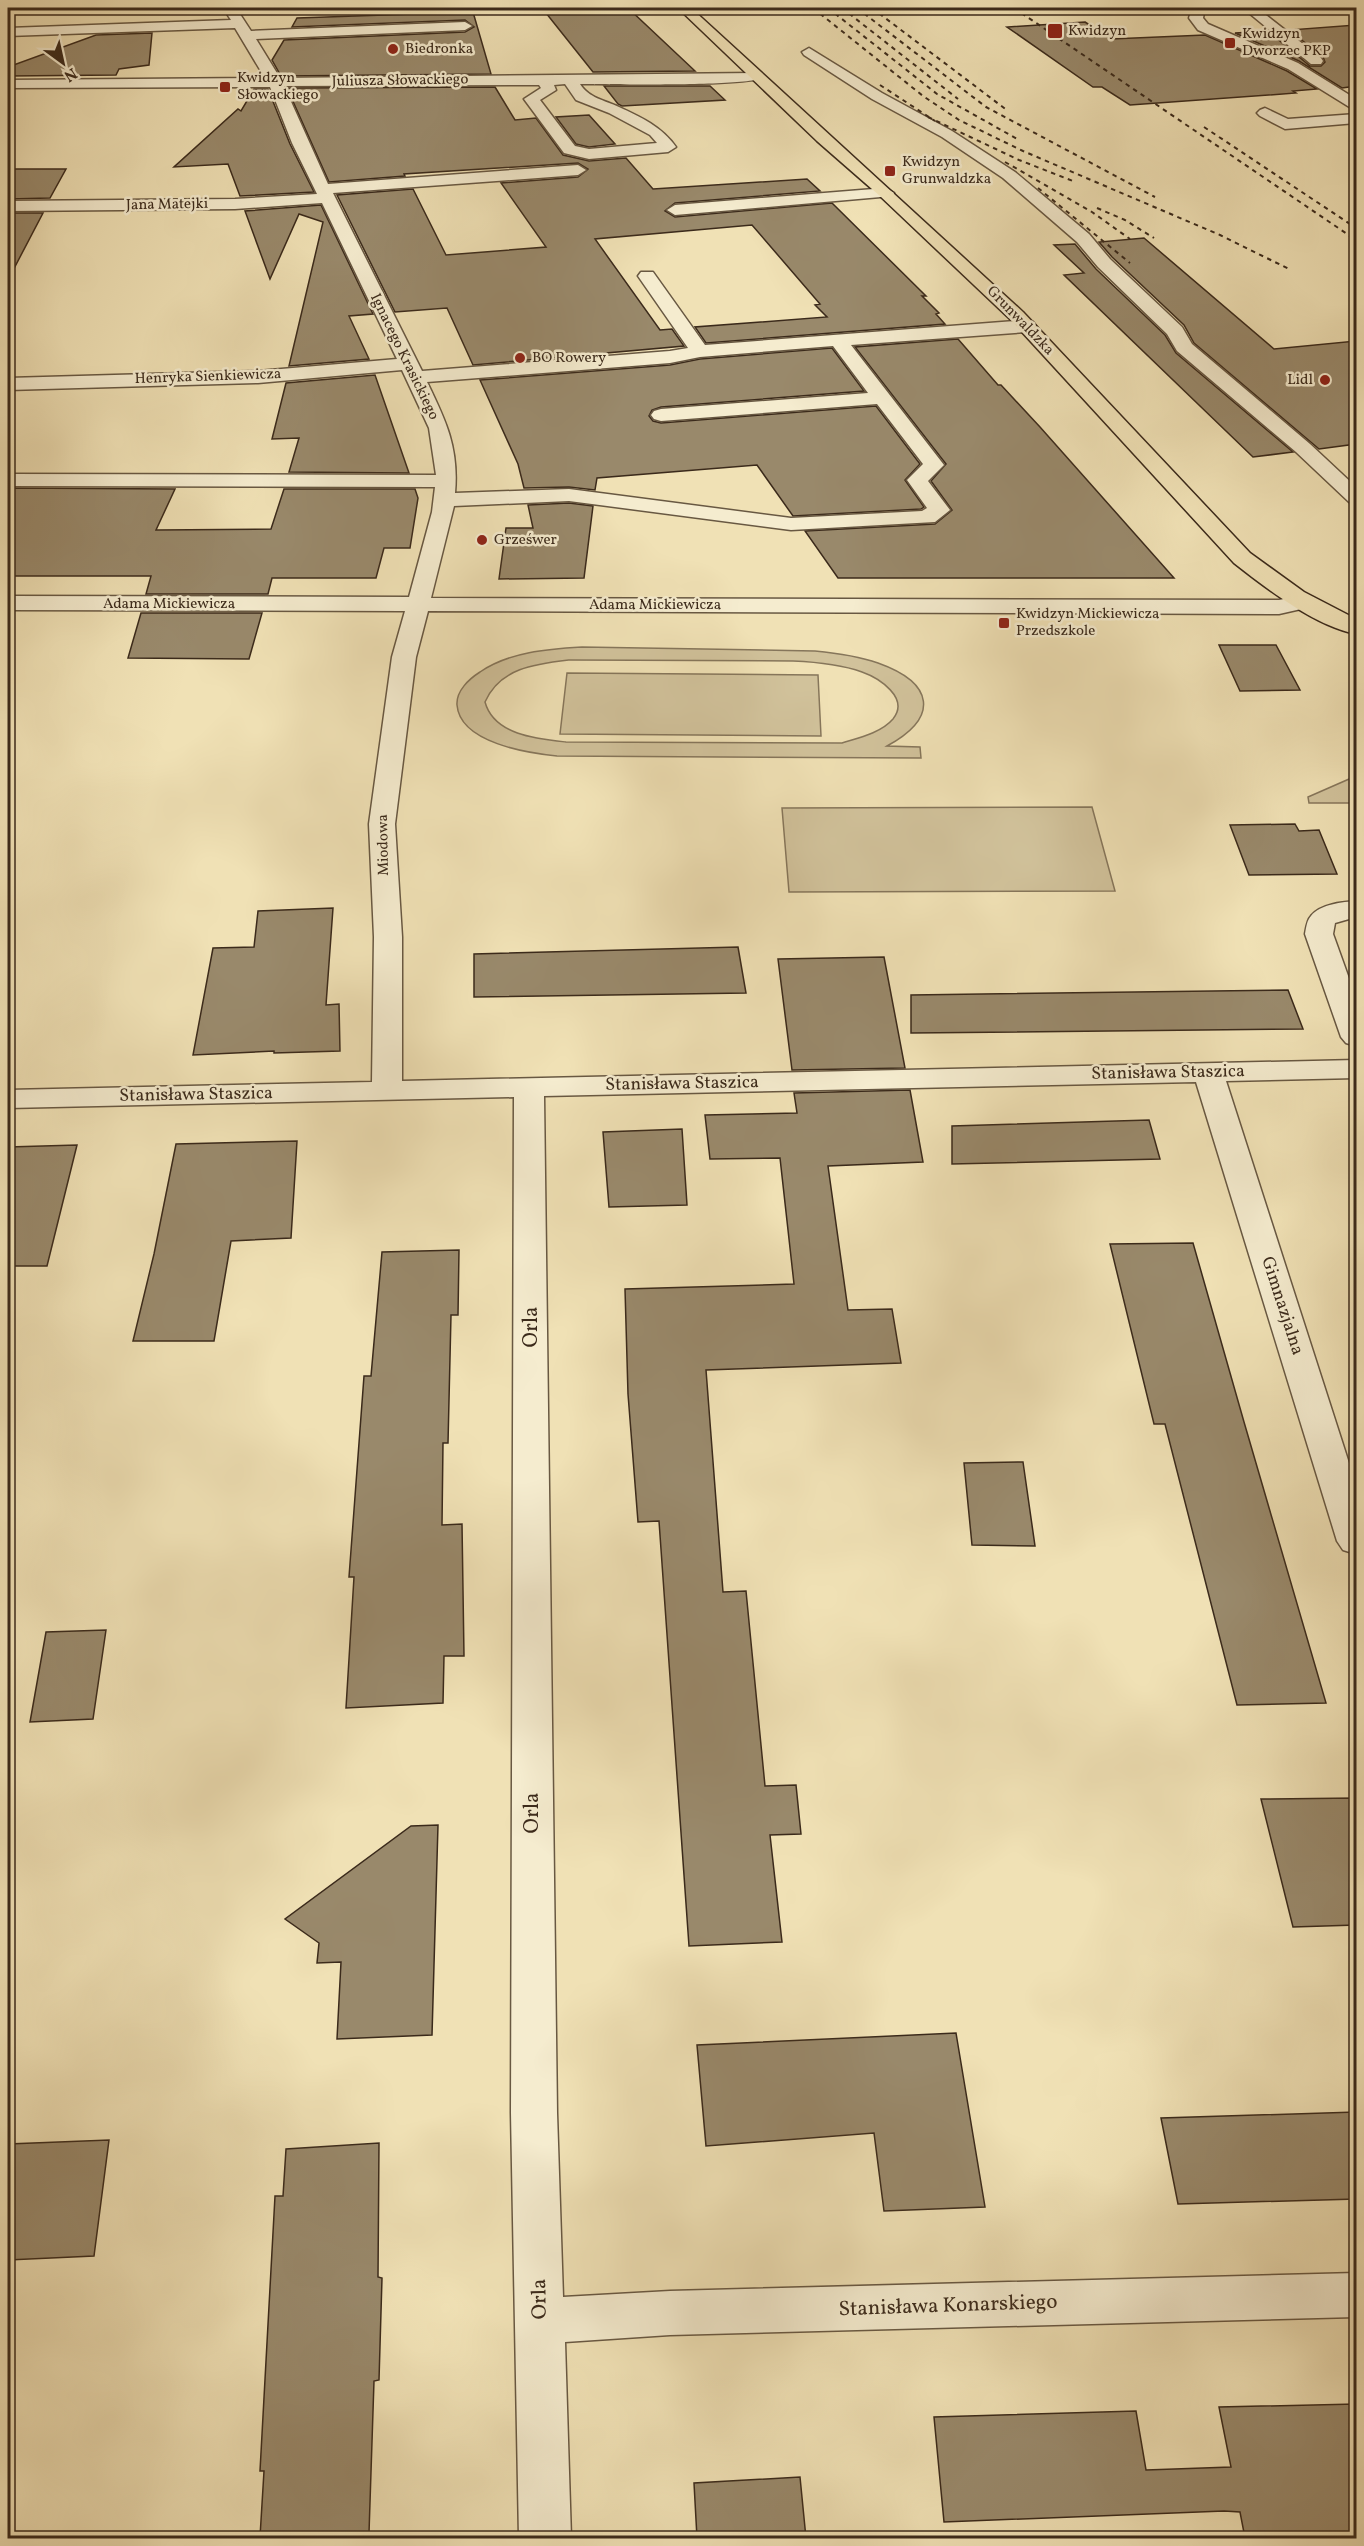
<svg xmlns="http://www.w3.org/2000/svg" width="1364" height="2546" font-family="Vollkorn,serif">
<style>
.green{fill:#d1c29b;stroke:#86765b;stroke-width:1.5;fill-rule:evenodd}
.building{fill:#99896b;stroke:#3b2a1b;stroke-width:1.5}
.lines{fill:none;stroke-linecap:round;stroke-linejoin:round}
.minor-casing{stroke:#685842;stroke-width:3}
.major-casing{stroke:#3b2a1b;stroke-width:3}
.minor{fill:#f5eccf;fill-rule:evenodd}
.major{fill:#f0e1b5;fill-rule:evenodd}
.rail{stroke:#3b2a1b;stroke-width:2;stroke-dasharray:4.5 4.5;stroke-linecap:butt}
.poi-dot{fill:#8f2418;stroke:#f5eccf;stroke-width:2}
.labels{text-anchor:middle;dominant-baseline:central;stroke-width:5;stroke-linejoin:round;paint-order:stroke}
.far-poi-label{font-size:15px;fill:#3b2a1b;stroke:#f5eccf;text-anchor:start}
.far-street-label{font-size:15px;fill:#3b2a1b;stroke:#f5eccf}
.street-label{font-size:18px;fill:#3b2a1b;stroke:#f5eccf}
.near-street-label{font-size:21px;fill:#3b2a1b;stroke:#f5eccf}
</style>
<rect width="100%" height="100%" fill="#f0e1b5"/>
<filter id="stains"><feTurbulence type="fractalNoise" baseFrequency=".00333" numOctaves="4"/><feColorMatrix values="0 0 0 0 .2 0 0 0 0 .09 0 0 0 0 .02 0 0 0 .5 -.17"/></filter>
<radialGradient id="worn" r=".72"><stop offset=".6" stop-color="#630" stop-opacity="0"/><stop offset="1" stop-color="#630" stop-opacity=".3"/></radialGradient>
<path class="green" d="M582,647l233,4c21,2 43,5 63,12 56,20 62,54 9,83l33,1 1,11 -364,-2c-29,-3 -97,-13 -100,-51 -1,-14 12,-26 23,-33 29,-20 68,-23 102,-25zM569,660l224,1c24,1 47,3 69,11 17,6 48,26 31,47 -12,14 -35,19 -51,24l-276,-1c-29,-3 -72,-7 -81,-40 15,-34 50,-38 84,-42z
M567,673l251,2 3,61 -261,-2z
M1356,776v37l-5,-10h-42l-1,-6z
M1092,807l23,84 -326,1 -7,-84z"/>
<path class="building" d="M542,8h86l67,63 -102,1z
M473,12l18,62 -210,2 -9,-16 12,-20 181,-8 9,-5 -9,-7 -173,7 5,-9z
M1085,22l26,17 94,-4 82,36 30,18 -24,2 3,2 -166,12 -28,-18h-9l-86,-60z
M1356,25v61l-14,2 -43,-27 -64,-28 33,-2 42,35h11l4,-4 -2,-5 -34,-27z
M152,33l-3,32 -30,4 -3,6 -108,1v-9l88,-32z
M604,86h106l15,14 -103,6 -4,-2z
M495,87l20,33 21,-2 27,37 26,6 37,-3 27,31 154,-10 13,12 -145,12 -10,8 10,6 157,-14 94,93h-4l17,17 -3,1 9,10 -239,19 -11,-16 132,-10 -12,-12 5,-1 -68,-79 -67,6 -90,8 65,91 12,-1 12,17 -211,19 -26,-57 -52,4 -58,-117 76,-6 33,66 100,-8 -45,-64 77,-6 10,-8 -10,-6 -174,11 1,2 -76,6 -42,-94z
M254,89h14l22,55 24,48 -74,4 -12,-32 -54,3 64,-58 3,2z
M589,115l26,29 -26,3 -13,-3 -20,-27z
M8,169h58l-16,29 -42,1z
M321,205l52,109 -24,2 20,43 -80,7 34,-144 -24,-8 -29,65 -25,-68z
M8,213h35l-35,67z
M1144,238l130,111 82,-8v103l-37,5 -125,-106 -10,-18 -72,-68 -13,-15z
M1075,244l21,25 69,66 11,18 117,99 -40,5 -189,-182 20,-2 -30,-28z
M958,339l40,46h3l39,42 134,151h-336l-33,-47 130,-7 17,-14 -21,-29 15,-17 -91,-117z
M832,348l32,43 -203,16 -9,3 -3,6 4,5 8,2 215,-17 44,58 -15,16 19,27 -3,2 -128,7 -36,-51 -160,13 -2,12 -26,-3 -45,1 -6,-24 -38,-84 190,-15 30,-6z
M375,375l34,98 -120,-1 10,-34 -27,1 14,-56z
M8,488l167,1 -19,41 115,-1 13,-40h131l3,9 -8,50h-26l-8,30h-104l-4,16h-122l5,-18h-143z
M569,503l24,3 -9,72 -85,1 7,-51h27l-5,-23z
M141,613h121l-13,46 -121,-1z
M1219,645h57l24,45 -60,1z
M1295,824l4,7 20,-1 18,44 -88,1 -19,-50z
M333,908l-7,97 13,-1 1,47 -66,2v-2l-81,4 20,-107 41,-1 4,-36z
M738,947l8,46 -272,4v-43z
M884,957l21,111 -113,2 -14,-111z
M1288,990l15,39 -392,4v-38z
M910,1090l13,72 -95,4 20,144 44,-1 9,54 -195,7 17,222 23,-1 19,195 31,-1 5,49 -31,1 12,107 -93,4 -30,-425 -21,1 -10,-128 -3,-105 169,-5 -14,-126 -70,1 -5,-44 92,-2 -3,-20z
M1149,1120l11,39 -208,5v-38z
M682,1129l5,76 -78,2 -6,-75z
M297,1141l-6,97 -60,3 -17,100h-81l21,-87 22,-110z
M77,1145l-30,121h-39v-119z
M1193,1243l51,179 82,281 -89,2 -72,-281h-11l-44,-180z
M459,1250l-1,65h-7l-3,128h-5l-1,82 20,-1 2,132h-20l-1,47 -97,5 8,-131h-5l15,-201h7l11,-124z
M1023,1462l12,84 -63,-1 -8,-82z
M106,1630l-13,89 -63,3 16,-90z
M1356,1798v127l-63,2 -32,-128z
M438,1825l-6,210 -95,4 4,-77 -24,1 2,-20 -34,-24 126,-93z
M956,2033l29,174 -101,4 -10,-78 -168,13 -9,-101z
M1356,2112v87l-178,5 -17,-86z
M109,2140l-15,116 -86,4v-116z
M379,2143l-1,134 4,1 -3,102 -5,1 -5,152 -109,4 4,-66h-4l15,-275h8l3,-47z
M1356,2404v131l-111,3 -5,-26 -16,-1 -280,11 -10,-105 202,-6 10,59 85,-3 -12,-60z
M800,2477l6,61h-109l-3,-55z"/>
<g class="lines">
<defs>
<path id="minor" d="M223,8h13l15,23 214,-9 7,4 -7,4 -209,9 24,39 476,-5 7,4c-9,10 -159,7 -183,7 9,14 24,16 39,23 22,10 43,20 57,40l-8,5 -79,7 -25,-6 -40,-54 17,-11 -2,-3 -255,1 44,98 250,-19 8,5 -8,5 -245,18 89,178 248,-20 18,-3 -50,-72 3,-4h12l52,73 322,-25 6,2 3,4 -3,4 -6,2 -176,13 93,120 -16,16 22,29 -15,12 -144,8 -222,-29 -115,5 -23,92 848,2 23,-5 8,2 3,5 -3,5 -31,7 -851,-3 -12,46 -21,167 7,113v144l954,-21v18l-130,3 130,404v69l-13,-4 -6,-9 -141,-459 -652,14 13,1017 6,184 107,-6 686,-18v44l-686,18 -105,7 6,196h-52l-8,-425 3,-1016 -506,11v-18l364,-8 2,-145 -5,-113 23,-167 13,-46 -397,-1v-14l401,1 23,-85 3,-25 -427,-1v-12l428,1 -7,-47 -27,-58 -144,13 -250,7v-12l250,-7 139,-12 -75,-156 -87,6 -227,2v-10l227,-2 82,-5 -25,-51 -22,-56 -262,1v-8l257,-2 -30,-50 -227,8v-8l223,-8zM565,84l11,16 33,13 41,22 7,8 -68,6 -14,-3 -35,-46 16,-10 -2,-5zM833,346l35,47 -207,16 -7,2 -3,4 3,4 7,2 216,-17 46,60 -16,16 20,28 -5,3 -131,7 -222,-29 -114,4c4,-45 -9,-72 -28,-111l243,-19 30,-6z
M1192,8h13l-2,10 5,6 90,39 58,36v10l-5,-1 -63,-39 -90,-39 -9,-12z
M1243,8h14l64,50 2,3 -2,3h-10z
M809,48l73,45 70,38 63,41 74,62 21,25 72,68 10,17 118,100 46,43v17l-7,-2 -53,-50 -119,-101 -10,-17 -69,-67 -21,-25 -74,-64 -61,-41 -70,-38 -68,-44 -2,-3z
M1265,108l23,11 68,-5v9l-71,6 -25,-13 -3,-3 3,-3z
M886,188l8,5 -2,3 -217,19 -8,-5 8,-5z
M1356,901v16l-21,6 -2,11 23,64v48l-10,-3 -5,-6 -36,-103c1,-6 2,-14 6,-18 9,-12 32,-14 45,-15z"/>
<path id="major" d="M678,8h13l332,304 227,241 54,39 52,27v15c-41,-8 -89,-45 -122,-71l-223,-243 -131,-124 -63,-55z"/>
</defs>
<use href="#minor" class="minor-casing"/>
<use href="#major" class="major-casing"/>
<use href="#minor" class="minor"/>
<use href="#major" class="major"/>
<path class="rail" d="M813,8l110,88 36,24 64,31 197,84 71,35
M828,8l109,86 82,46
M842,8l116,91
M857,8l129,99 169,90
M872,8l136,103
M1014,8l342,232
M880,85l55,36
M928,117l91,43 54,21
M1204,127l152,101
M1005,162l87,50 38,27
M1038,188l92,75
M1097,208l28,12 29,18"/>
</g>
<g class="poi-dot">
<rect x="1047" y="23" width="16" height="16" rx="3"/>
<rect x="1224" y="37" width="12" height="12" rx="3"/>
<circle cx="393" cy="49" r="6"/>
<rect x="219" y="81" width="12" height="12" rx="3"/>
<rect x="884" y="165" width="12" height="12" rx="3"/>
<circle cx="520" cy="358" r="6"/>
<circle cx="1325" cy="380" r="6"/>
<circle cx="482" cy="540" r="6"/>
<rect x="998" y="617" width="12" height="12" rx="3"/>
</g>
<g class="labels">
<g class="far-poi-label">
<text x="1068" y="31">Kwidzyn</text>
<text x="1242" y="34">Kwidzyn<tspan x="1242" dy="17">Dworzec PKP</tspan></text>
<text x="405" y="49">Biedronka</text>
<text x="237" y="78">Kwidzyn<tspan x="237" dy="17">Słowackiego</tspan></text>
<text x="902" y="162">Kwidzyn<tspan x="902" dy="17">Grunwaldzka</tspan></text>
<text x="532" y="358">BO Rowery</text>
<text x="1313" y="380" text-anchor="end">Lidl</text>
<text x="494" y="540">Grześwer</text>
<text x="1016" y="614">Kwidzyn Mickiewicza<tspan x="1016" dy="17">Przedszkole</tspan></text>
</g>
<g class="far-street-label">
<text transform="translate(400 81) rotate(-1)">Juliusza Słowackiego</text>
<text transform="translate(167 205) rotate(-1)">Jana Matejki</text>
<text transform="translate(1020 321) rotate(46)">Grunwaldzka</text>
<text transform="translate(404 357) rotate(64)">Ignacego Krasickiego</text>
<text transform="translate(208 377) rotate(-2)">Henryka Sienkiewicza</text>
<text x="169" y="604">Adama Mickiewicza</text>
<text x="655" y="605">Adama Mickiewicza</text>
<text transform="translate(384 845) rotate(-91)">Miodowa</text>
</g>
<g class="street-label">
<text transform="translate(1168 1073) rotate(-1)">Stanisława Staszica</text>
<text transform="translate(682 1084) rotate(-1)">Stanisława Staszica</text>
<text transform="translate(196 1095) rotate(-1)">Stanisława Staszica</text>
<text transform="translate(1282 1306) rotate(72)">Gimnazjalna</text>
</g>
<g class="near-street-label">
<text transform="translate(531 1327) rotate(-90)">Orla</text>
<text transform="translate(532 1813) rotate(-90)">Orla</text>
<text transform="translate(540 2299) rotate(-91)">Orla</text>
<text transform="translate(948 2306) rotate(-2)">Stanisława Konarskiego</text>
</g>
</g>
<rect width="1364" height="2546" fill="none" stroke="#f0e1b5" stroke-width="30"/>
<rect x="9" y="9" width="1346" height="2528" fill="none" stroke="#3b2a1b" stroke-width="3"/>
<rect x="15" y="15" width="1334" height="2516" fill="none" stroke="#3b2a1b" stroke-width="1.5"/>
<g transform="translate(63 63) rotate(147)" stroke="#f5eccf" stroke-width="4.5" paint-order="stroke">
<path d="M0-4.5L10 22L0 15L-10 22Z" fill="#3b2a1b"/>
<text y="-9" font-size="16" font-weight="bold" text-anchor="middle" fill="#3b2a1b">N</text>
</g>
<rect width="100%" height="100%" filter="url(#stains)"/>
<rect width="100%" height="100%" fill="url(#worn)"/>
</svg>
